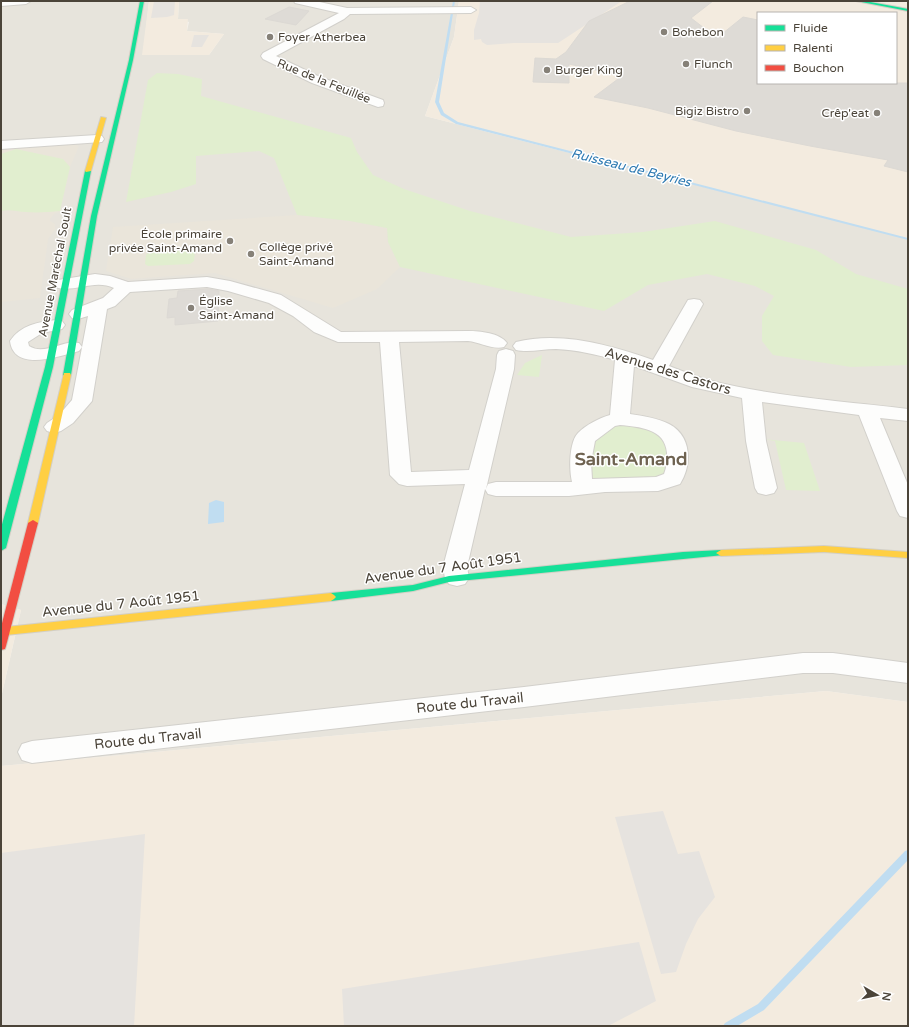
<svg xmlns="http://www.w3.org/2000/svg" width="909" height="1027" font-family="'Varela Round',sans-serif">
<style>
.residential{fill:#e7e4dc}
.commercial{fill:#f3ebdf;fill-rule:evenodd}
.education{fill:#eae5da}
.green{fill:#e1eecf}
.parking{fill:#e6e3df}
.water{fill:#c0ddf1}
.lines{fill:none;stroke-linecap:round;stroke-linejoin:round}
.stream{fill:#c0ddf1;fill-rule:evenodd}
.building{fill:#dedbd6;stroke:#dcd9d4}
.street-casing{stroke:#d2d0cb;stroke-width:2}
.fast-casing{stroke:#d3cfc5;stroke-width:2}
.slow-casing{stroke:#d3cfc5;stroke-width:2}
.jam-casing{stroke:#d3cfc5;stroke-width:2}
.street{fill:#fdfdfc;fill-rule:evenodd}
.fast{fill:#16e098;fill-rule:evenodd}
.slow{fill:#ffcf43;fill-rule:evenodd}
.jam{fill:#f24e42;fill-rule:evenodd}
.poi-dot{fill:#868178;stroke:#fff;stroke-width:1.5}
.labels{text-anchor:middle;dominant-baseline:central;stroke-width:3;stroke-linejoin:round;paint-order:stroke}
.far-poi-label{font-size:12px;fill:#4b4439;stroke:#fff;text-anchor:start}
.far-street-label{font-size:12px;fill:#4b4439;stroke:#fff}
.far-water-label{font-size:13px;font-style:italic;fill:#2e7ab2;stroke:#fff}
.street-label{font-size:14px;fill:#4b4439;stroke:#fff}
.district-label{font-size:18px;font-weight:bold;fill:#6e6250;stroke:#fff}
</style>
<rect width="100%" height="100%" fill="#f4f2ee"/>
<path class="residential" d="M1,1h148l-6,54h66l15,-21 -37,-3 2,-9 -11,-3 1,-18h280l-5,36 -29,79 483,123v463l-82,-11 -825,75v-68l20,-88 -20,-6z"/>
<path class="commercial" d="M149,1h30l-1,18h10l-1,12 37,3 -15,21h-67z
M459,1h435l14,2v236l-483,-123 29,-79zM758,13h138v70h-138z
M1,604l20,6 -20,88z
M826,691l82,11v324h-907v-260z"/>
<path class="education" d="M73,144l6,2 -9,21 -10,45 -5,1 -5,6v2l5,3v5l-7,10 -8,59 -39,4v-153z
M297,215l53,6 37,7 1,14 12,25 -23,22 -44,19 -118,-35 -84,6 -25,-8 7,-44z"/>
<path class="green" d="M157,73l21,1 24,5 -1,17 150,42 6,14 16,23 31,14 66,22 101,26 72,-5 72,-11 101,29 40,24 52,15v76l-57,2 -78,-12 -11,-14v-25l12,-20 -19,-10 -48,-12 -59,11 -44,26 -204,-44 -12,-25 -1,-14 -37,-7 -53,-6 -23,-57 -15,-7 -63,5v28l-25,8 -45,10 22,-122z
M16,149l47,10 7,8 -10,44c-11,1 -23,2 -34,1 -9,0 -15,-3 -25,-1v-57z
M192,250l3,2 -1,9 -4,3 -42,2 -3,-2 1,-9 3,-3z
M542,355l-3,22 -22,-2 8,-12z
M620,422l45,10 6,40 -21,7 -57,-1 -6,-3 2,-35z
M763,439l41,4 16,48 -34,-1 -11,-49z"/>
<path class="parking" d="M154,1h21l-1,14 -7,2 -16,1z
M480,1h142l-64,42h-45l-26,2 -5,-3 -1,-3 -7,1v-10l5,-17z
M194,35h15l-7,12h-11z
M663,811l15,43 21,-3 16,46 -17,22 -12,25 -10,28 -15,2 -46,-157z
M145,834l-11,192h-133v-173z
M639,942l17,59 -48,25h-264l-2,-37z"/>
<path class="water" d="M216,500l8,2v20l-16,2 1,-21z"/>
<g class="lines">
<path class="stream" d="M453,1h2l-16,101 5,11 14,9 450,116v2l-452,-116 -15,-9 -6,-13z
M908,850v10l-144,150 -27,16h-14l2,-3 33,-19 147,-153z"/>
</g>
<path class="building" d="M630,1h83l-22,17 26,20 26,-21 15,3v63h150v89l-24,-6 4,-6 -78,-14 -74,-15 -88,-23 -54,-11 28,-21 -53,-12v19l-36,-1 2,-24 21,1 10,-7 23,-31z
M289,7l20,4 -13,14 -31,-6z
M208,289l11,2 -1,30 -43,4v-8l-8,1 2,-19 8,-1 1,-7z"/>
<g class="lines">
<defs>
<path id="street" d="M1,1h30l-5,3 -25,2z
M294,1h21l32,7 124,-1 5,3 -5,3 -121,1 -6,5 -68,37 44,21 63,23 1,3 -1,3 -5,1 -66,-24 -49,-24 -2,-3 2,-3 76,-40 -44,-10z
M97,135l5,1 2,3 -2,3 -101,7v-8z
M95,274l15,2 18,6 79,-5 23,4 51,14 60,37 127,-1c12,0 32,2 39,12l-3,4c-12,3 -24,-5 -36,-6l-69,1 12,130 58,-2 27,-101 1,-14 2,-4 7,-2 7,2 2,4 -1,14 -28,120 2,-5 8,-2h76c-3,-12 -3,-40 6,-49 8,-8 21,-15 32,-18l5,-55c-19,-6 -39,-10 -59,-11 -13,0 -28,4 -40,1l-3,-4 3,-4c45,-11 94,3 137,18l35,-60 6,-1 6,1 3,4 -34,62c14,5 28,11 43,15 64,16 131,20 196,28v12l-28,-3 28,67v33l-8,-2 -3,-5 -38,-96 -97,-13 4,39 11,47 -3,5 -8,2 -8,-2 -3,-5 -9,-47 -4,-43 -50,-11 -58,-21 -4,48c13,2 28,4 39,10 23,12 23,41 11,60l-22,7 -53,1 -36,4h-73l-8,-2 -3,-5 -18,78 2,11 -4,6 -8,2 -8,-2 -4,-6 -2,-11 22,-83 -58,2 -8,-2 -9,-9 -10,-133h-42l-24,-10 -21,-16 -24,-13 -41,-12 -21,-4 -77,5 -15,14 -8,3 -15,92 -19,22 -12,8 -7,2 -7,-2 -3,-4 3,-4 12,-8 13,-15 16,-84 -10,3 -6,-1 -3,-4 3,-4 31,-12 11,-10c-19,-9 -38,4 -56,0l-2,-4 2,-4zM620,425c19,2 45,3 47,28 0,7 0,14 -3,21l-8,3 -64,2 -1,-17 4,-21 20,-15z
M56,320l6,1 3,4 -3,4 -20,4 -14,9 1,4c16,10 34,-7 50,-3l3,4 -3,4c-19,5 -65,22 -69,-10 11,-16 28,-19 46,-21z
M803,653h30l75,10v20l-75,-10h-30l-279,34 -492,56 -10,-3 -4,-8 4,-8 10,-3 492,-54z"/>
<path id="fast" d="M140,1h4l-11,59 -36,156 -26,159 -4,2 -4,-2 28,-159 38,-156z
M856,1h9l43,8v2z
M88,169l3,2 -38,196 -47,181 -5,3v-23l44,-161 40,-196z
M721,550l3,1 2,2 -2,2 -275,27 -36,9 -82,10 -3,-2 -2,-2 2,-2 3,-2 82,-8 36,-9 234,-24z"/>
<path id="slow" d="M101,117l5,1 -15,53 -5,1 -1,-1z
M64,373h6l1,2 -33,148 -5,3 -5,-3z
M824,546l84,6v6l-84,-6 -103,4 -5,-3 5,-3z
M331,593l3,2 2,2 -2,2 -3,2 -325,34 -4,-1 -1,-3 1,-3 4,-1z"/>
<path id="jam" d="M33,520l5,3 -32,123 -1,3 -4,1v-23l27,-104z"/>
</defs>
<use href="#street" class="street-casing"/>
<use href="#fast" class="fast-casing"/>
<use href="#slow" class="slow-casing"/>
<use href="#jam" class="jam-casing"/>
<use href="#street" class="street"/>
<use href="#fast" class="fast"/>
<use href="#slow" class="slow"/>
<use href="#jam" class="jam"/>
</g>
<g class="poi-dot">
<circle cx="664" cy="32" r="4"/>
<circle cx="270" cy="37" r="4"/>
<circle cx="686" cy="64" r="4"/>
<circle cx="547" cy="70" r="4"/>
<circle cx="747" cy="111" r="4"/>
<circle cx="877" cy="113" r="4"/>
<circle cx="230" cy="241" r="4"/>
<circle cx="251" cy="254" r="4"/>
<circle cx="191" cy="308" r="4"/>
</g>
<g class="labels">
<g class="far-poi-label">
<text x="672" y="32">Bohebon</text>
<text x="278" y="37">Foyer Atherbea</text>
<text x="694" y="64">Flunch</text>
<text x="555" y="70">Burger King</text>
<text x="739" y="111" text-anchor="end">Bigiz Bistro</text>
<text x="869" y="113" text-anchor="end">Crêp'eat</text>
<text x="222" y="234" text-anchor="end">École primaire<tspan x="222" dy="14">privée Saint-Amand</tspan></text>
<text x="259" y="247">Collège privé<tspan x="259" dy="14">Saint-Amand</tspan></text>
<text x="199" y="301">Église<tspan x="199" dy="14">Saint-Amand</tspan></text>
</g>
<g class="far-street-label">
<text transform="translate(324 81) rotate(22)">Rue de la Feuillée</text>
<text transform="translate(55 272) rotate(-79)">Avenue Maréchal Soult</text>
</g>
<g class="far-water-label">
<text transform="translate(631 168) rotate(14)">Ruisseau de Beyries</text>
</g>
<g class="street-label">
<text transform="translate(668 371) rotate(17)">Avenue des Castors</text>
<text transform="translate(443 568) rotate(-8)">Avenue du 7 Août 1951</text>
<text transform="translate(121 604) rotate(-6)">Avenue du 7 Août 1951</text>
<text transform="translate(470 703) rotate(-6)">Route du Travail</text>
<text transform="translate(148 739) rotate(-6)">Route du Travail</text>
</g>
<g class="district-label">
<text x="631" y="459">Saint-Amand</text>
</g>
</g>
<rect width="909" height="1027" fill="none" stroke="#4b4439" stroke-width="4"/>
<rect x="757" y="12" width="140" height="72" fill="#ffffff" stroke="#b7b4b0"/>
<rect x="765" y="25" width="20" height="6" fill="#16e098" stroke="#b7b4b0"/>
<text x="793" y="32" font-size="12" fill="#4b4439">Fluide</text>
<rect x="765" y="45" width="20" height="6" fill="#ffcf43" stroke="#b7b4b0"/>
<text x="793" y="52" font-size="12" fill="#4b4439">Ralenti</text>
<rect x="765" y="65" width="20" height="6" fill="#f24e42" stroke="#b7b4b0"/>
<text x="793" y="72" font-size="12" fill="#4b4439">Bouchon</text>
<g transform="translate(877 995) rotate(99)" stroke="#ffffff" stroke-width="3" paint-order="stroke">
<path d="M0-3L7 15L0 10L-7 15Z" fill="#4b4439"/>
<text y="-6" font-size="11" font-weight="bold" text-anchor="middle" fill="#4b4439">N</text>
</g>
</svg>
